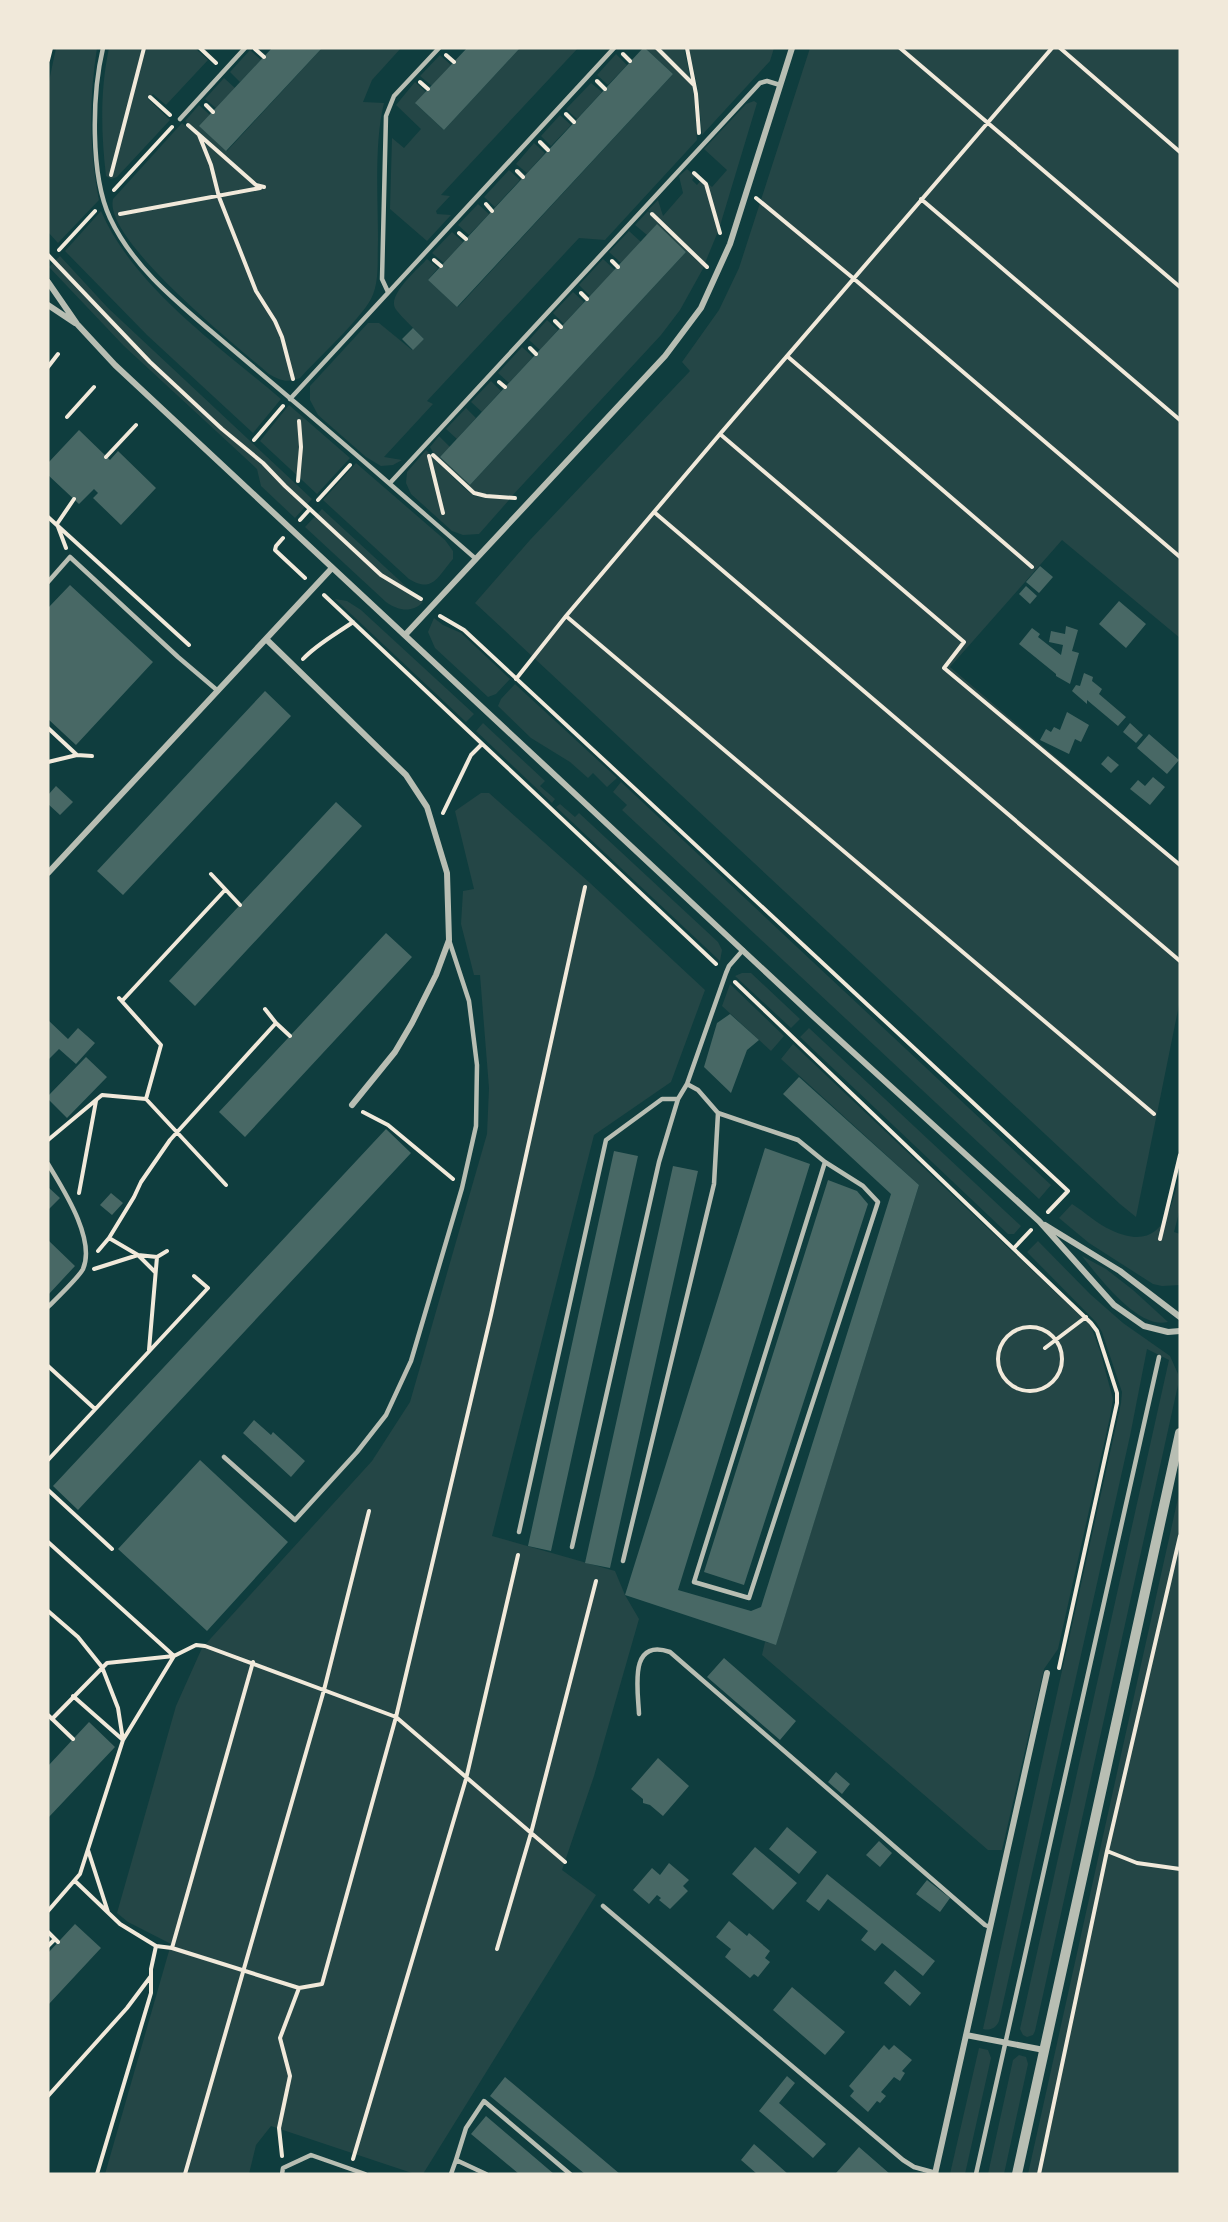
<svg xmlns="http://www.w3.org/2000/svg" width="1228" height="2222" font-family="Poppins,sans-serif">
<style>
.green{fill:#244646}
.building{fill:#486865}
.lines{fill:none;stroke-linecap:round;stroke-linejoin:round}
.path{stroke:#f1e9da;stroke-width:4}
.service{stroke:#b8beb3;stroke-width:4.5}
.minor{stroke:#b8beb3;stroke-width:6}
.tertiary{stroke:#b8beb3;stroke-width:10}
</style>
<rect width="100%" height="100%" fill="#0f3d3e"/>
<path class="green" d="M56,48h41c-8,51 -8,101 2,152l-41,43 -10,-11v-146z
M109,48h86l13,12 -42,45 -13,-11 -5,5 22,21 -53,57 -6,2 -5,-3c-5,-43 -6,-86 3,-128z
M322,48h79l-29,32 -9,22 21,1c-10,40 -6,95 -6,137 -1,19 2,42 -7,59 -13,23 -52,58 -71,79 -13,5 -19,3 -31,-4 -31,-27 -166,-134 -156,-175l69,-76 73,62 8,4 1,-3 -12,-7 -67,-58 14,-16 11,10 -10,11 27,25z
M520,48h58l-137,147 9,1 -14,15 1,3 14,1 -24,26 -37,-32 2,-71 12,10 17,-19 -25,-24 19,-23 11,10 -10,12 28,26z
M645,48h39l10,47 3,45 -92,100 -26,-2 -152,163 6,3 -49,53 18,3 -9,5 -12,1 -15,-9 -48,-42 -8,-15v-14l58,-63h11l33,27 12,-11c-6,-7 -25,-24 -29,-31 -7,-14 23,-39 32,-49l11,9 -10,12 30,27 215,-233z
M689,48h85l-4,13 -68,74 -4,-44z
M810,48h370v590l-118,-98 -112,127 230,196v137l-44,217 -16,-13 -645,-601 55,-63 160,-169 -8,-9 37,-52 20,-42z
M250,50l11,10 -21,22 -10,-10z
M616,54l11,11 -19,20 -11,-10z
M440,55l11,10 -19,21 -12,-10z
M224,78l11,10 -19,20 -11,-9z
M591,83l11,9 -25,27 -11,-10z
M754,101l3,2 -38,126 -14,34 -57,-53 10,-10 5,16 20,-23 -4,-17 8,-7 8,7 -3,4 5,5 5,-6 10,8 15,-17 -23,-21 42,-45z
M560,115l11,10 -20,21 -10,-10z
M534,143l11,10 -18,20 -11,-9z
M509,170l11,10 -25,27 -11,-10z
M478,204l11,10 -20,21 -11,-10z
M101,211c32,75 119,136 180,188l-28,34 -106,-98 -82,-84z
M648,211l57,54 -25,45 -19,25 -149,161 -31,-2 -7,-3 -40,-37 -4,-7 9,-11 11,11 -10,10 30,28 216,-233 -29,-27 -10,10 -12,-10z
M629,231l12,11 -20,21 -12,-11z
M452,232l11,10 -19,21 -12,-10z
M60,256l48,52 204,191 -17,19 -34,-32 -4,-17 -133,-123 -75,-79z
M603,259l12,11 -25,26 -11,-11z
M573,292l11,10 -20,22 -11,-11z
M547,320l11,10 -18,20 -11,-10z
M522,347l11,10 -24,26 -11,-10z
M491,381l10,10 -19,21 -11,-10z
M289,405l61,53 -33,36 -57,-53z
M466,408l10,10 -19,21 -11,-10z
M426,450l37,37 11,9 35,4 -30,34 -16,1 -11,-4 -41,-37 -5,-11 1,-11z
M356,463l89,77 8,11v8c-15,17 -20,35 -44,20l-86,-79z
M322,509l101,93c-11,11 -24,9 -37,0l-81,-75z
M335,599l12,2 14,9 113,104 -8,8z
M434,618l9,7 18,8 49,46 -14,15 -8,3 -53,-49 -7,-16z
M515,684l102,94 -10,9 -14,-14 -5,5 -18,-16 -39,-24 -33,-32 3,-7z
M483,723l62,58 -5,5 15,13 -3,4 -76,-72z
M621,782l430,403 -12,14 -417,-389 5,-5 -14,-13z
M481,793h8l101,90 115,107 -34,92 -77,53 -102,401 123,35 10,24 14,24 -45,157 -32,94 34,25 -173,279h-8l-144,-48 -15,19 -7,29h-144l66,-230 -43,-22 -11,-9 59,-207 26,-58 170,-187 38,-59 77,-268 2,-46 -9,-113h-6l-13,-51 2,-33 11,-2 -19,-78z
M560,804l15,13 4,-4 139,129 4,8 -2,11 -164,-154z
M742,973h9l49,46 -9,9 -56,-52z
M730,984l54,52 -13,15 -49,-45z
M809,1028l212,198 -7,8h-6l-208,-197z
M793,1044l298,282 9,25 13,48 -3,18 -52,232 -14,20 -42,181h-14l-226,-195 3,-13 11,2 143,-459 -138,-126z
M1180,1171v38l-6,23 6,2v51l-18,1 -9,-2 -64,-41 -30,-25 13,-14c13,8 25,20 39,26 52,25 61,-22 69,-59z
M1038,1241l52,53 33,29 47,33 8,18v11l-143,646 -2,4 -6,2 -4,-2 -3,-6 149,-669 -22,-11 -17,87 -131,585c-3,7 -9,10 -16,8l138,-626 1,-11 -20,-60 -6,-10 -69,-70z
M1082,1256l24,13 27,21 35,32c-30,8 -70,-46 -86,-66z
M1180,1489v685h-152z
M979,2048l9,2 3,8 -26,116h-15z
M1019,2055l7,2 2,7 -24,110h-16l25,-114z"/>
<path class="building" d="M272,48h50l-96,103 -27,-25z
M467,48h53l-76,82 -29,-27z
M643,48h2l28,26 -216,233 -29,-27z
M657,224l29,28 -216,233 -30,-28z
M413,328l11,11 -11,11 -11,-11z
M79,430l31,30 8,-9 38,37 -35,37 -28,-27 5,-5 -4,-4 -15,15 -31,-29v-12z
M1040,566l13,11 -14,16 -13,-11z
M70,585l83,77 -77,83 -28,-26v-111z
M1026,586l11,10 -7,8 -11,-10z
M1119,601l27,23 -20,24 -27,-24z
M1066,626l12,4 -6,21 7,2 -9,31 -14,-8v-2l-37,-30 13,-16 8,6 -2,3 23,18 2,-10 -14,-3 2,-11 14,3z
M1084,673l9,4 -1,4 10,8 -3,5 27,23 -8,9 -31,-26v4l-15,-13 4,-6 4,1z
M265,691l26,25 -168,179 -26,-24z
M1067,712l22,13 -8,17 -6,-3 -6,15 -29,-14 6,-11 5,3 3,-5 6,3z
M1130,723l13,12 -7,8 -13,-11z
M1149,734l30,26 -12,14 -30,-26z
M1108,756l11,9 -8,8 -10,-9z
M1153,777l12,10 -15,18 -20,-16 8,-9 7,6z
M56,786l17,16 -13,13 -12,-11v-9z
M336,802l26,24 -167,180 -26,-25z
M386,933l26,24 -167,180 -26,-25z
M730,1014l29,26 -12,10 -16,43 -27,-26 13,-44z
M48,1020l20,19 10,-11 17,15 -19,21 -17,-15 -11,11z
M86,1057l21,20 -40,41 -19,-19v-3z
M799,1077l120,108 -143,460 -151,-50 140,-447 45,16 -132,426 73,21 10,-4 130,-413 -108,-100z
M386,1129l25,24 -333,357 -25,-24z
M614,1151l24,5 -87,395 -23,-5z
M673,1166l25,5 -88,397 -25,-5z
M828,1180l29,11 11,13 -124,381 -40,-13z
M48,1187l12,11 -12,12z
M111,1193l12,10 -11,12 -12,-10z
M48,1240l27,26 -27,29z
M254,1420l17,15 2,-3 32,29 -14,16 -48,-44z
M200,1460l88,82 -81,89 -89,-82z
M724,1658l72,63 -16,19 -73,-63z
M89,1722l26,25 -67,71v-52z
M658,1758l31,28 -26,30 -13,-11 -7,-2v-4l-12,-10z
M836,1772l14,12 -8,10 -14,-12z
M787,1827l30,25 -18,22 -30,-25z
M879,1841l13,12 -12,14 -14,-12z
M755,1847l42,36 -24,27 -41,-36z
M669,1863l20,17 -6,6 5,5 -18,18 -11,-9 2,-2 -4,-3 -8,9 -16,-14 19,-22 8,7z
M827,1874l108,87 -12,15 -41,-33 -7,8 -14,-11 7,-9 -40,-32 -9,12 -13,-10z
M927,1880l23,18 -10,14 -24,-18z
M729,1921l18,15 2,-3 21,18 -5,7 5,4 -12,15 -4,-3 -4,4 -25,-21 6,-8 -15,-12z
M75,1924l26,24 -53,57v-52z
M895,1970l26,23 -11,13 -26,-23z
M792,1987l53,45 -20,23 -52,-45z
M884,2045l5,5 5,-5 18,15 -10,11 3,2 -5,8 -6,-4 -13,15 5,4 -6,7 -3,-2 -9,11 -18,-16 4,-5 -5,-5z
M787,2076l8,7 -16,20 47,41 -13,14 -54,-47z
M505,2077l115,97h-35l-95,-78z
M486,2116l68,58h-35l-48,-40z
M754,2144l34,30h-31l-16,-14z
M859,2147l31,27 -54,-1z"/>
<g class="lines">
<path class="path" d="M200,48l16,15
M657,48l37,37
M687,48l9,46 3,39
M900,48l280,239
M1060,48l120,104
M255,49l9,8
M623,54l7,7
M446,55l8,7
M48,60l3,-12
M597,81l8,8
M420,82l8,7
M150,97l20,18
M206,105l7,7
M566,114l8,8
M188,125l68,60 8,2
M199,135l12,30 8,32 37,94 19,30 7,16 11,42
M540,142l8,8
M517,171l6,6
M694,173l12,11 14,49
M111,175l33,-127
M114,190l58,-63
M756,198l97,80 327,279
M921,199l259,221
M486,204l6,7
M120,214l140,-26
M652,214l55,53
M459,233l7,6
M59,250l36,-39
M48,255l102,107 72,67 41,34 22,23 96,89 40,24
M434,260l7,6
M612,261l6,6
M581,293l6,6
M555,321l6,6
M530,348l6,6
M787,356l245,211
M48,367l10,-13
M499,382l6,5
M67,417l27,-30
M720,434l244,208 -20,26 236,197
M254,440l29,-34
M433,455l41,38 12,3 29,2
M429,456l14,57
M106,457l30,-32
M298,481l3,-34 -2,-26
M318,500l32,-35
M654,512l526,449
M48,517l141,128
M300,520l10,-11
M283,538l-7,8 -1,4 30,28
M66,548l-9,-24 17,-25
M324,595l392,369
M440,616l24,14 604,561 -20,21
M566,616l588,498
M303,659c14,-15 33,-25 50,-37
M516,679l50,-63 154,-182 332,-386
M48,728l29,27
M48,762l29,-7 15,1
M443,813l28,-58 11,-11
M211,874l29,31
M735,982l356,341 6,8 12,37 8,25v10l-58,265
M119,998l42,47 -15,54
M122,1001l103,-111
M265,1009l11,14 14,13
M363,1112l25,13 65,54
M48,1140l54,-45 44,4 80,86
M79,1193l17,-92
M109,1238l29,17 17,17
M1160,1239l20,-84
M1015,1247l16,-17
M98,1251l11,-13 25,-41 7,-15 29,-42 106,-117
M94,1269l44,-14 19,2
M998 1359a32 32 0 1 1 64 0a32 32 0 1 1-64 0Z
M1045,1348l41,-31
M149,1350l8,-93 10,-6
M48,1366l47,43
M48,1460l160,-172 -14,-12
M48,1490l64,59
M48,1542l126,114
M48,1611l30,26 24,30 16,41 5,32 -43,134 -32,37
M73,1696l50,44 51,-84
M48,1715l25,24
M52,1719l55,-56 67,-7 22,-11 9,1 191,71 169,145
M88,1850l20,62
M1107,1851l30,12 43,6
M75,1881l45,43 36,22 -5,23v24l-54,181
M48,1932l10,10
M48,1946l7,-7
M156,1946l16,2 127,40 -19,50 10,38 -11,52 3,28
M172,1948l81,-286
M497,1949l34,-116 65,-252
M299,1988l23,-4 74,-267 95,-402 94,-428
M48,2096l79,-88 24,-32
M353,2159l113,-380 52,-224
M185,2174l139,-484 45,-179
M1039,2174l68,-323 73,-315"/>
<path class="service" d="M103,48c-11,46 -13,127 7,170 22,47 63,81 102,114 26,22 53,45 79,67 63,53 124,107 185,160
M180,119l65,-71
M388,292l-6,-13 4,-163 8,-20 45,-48
M290,399l324,-351
M390,483l370,-400 7,-2 13,4
M48,582l22,-25 108,100 40,34
M743,950l-14,16 -3,7 -39,111 11,6 20,23 80,27 27,22 38,24 15,16 -129,396 -55,-16 131,-420
M48,1164c15,25 48,75 35,105 -4,8 -27,30 -35,38
M224,1457l71,63 62,-68 29,-37 25,-54 51,-173 14,-62 1,-61 -8,-64 -20,-61
M519,1532l87,-392 56,-41h16
M572,1547l87,-385 19,-63 9,-15
M623,1561l91,-377 4,-71
M639,1714c-1,-25 -11,-76 31,-62l315,273 5,2
M603,1906l300,254 11,7 22,6
M456,2160l10,-32 18,-27 86,73
M282,2174l1,-6 28,-13 54,19
M451,2174l5,-14 30,14
M976,2174l183,-817"/>
<path class="minor" d="M48,282l29,42 38,41 697,650 227,206 75,84 30,21 24,6 12,-1
M48,305l27,18
M405,635l260,-279 36,-48 29,-64 62,-196
M266,639l140,136 21,32 20,66 2,67 -13,35 -24,48 -17,29 -43,53
M48,873l284,-305
M1045,1225l75,46 60,46
M966,2035l78,15
M935,2174l112,-501"/>
<path class="tertiary" d="M1017,2174l163,-741"/>
</g>
<rect width="1228" height="2222" fill="none" stroke="#f1e9da" stroke-width="99"/>
</svg>
